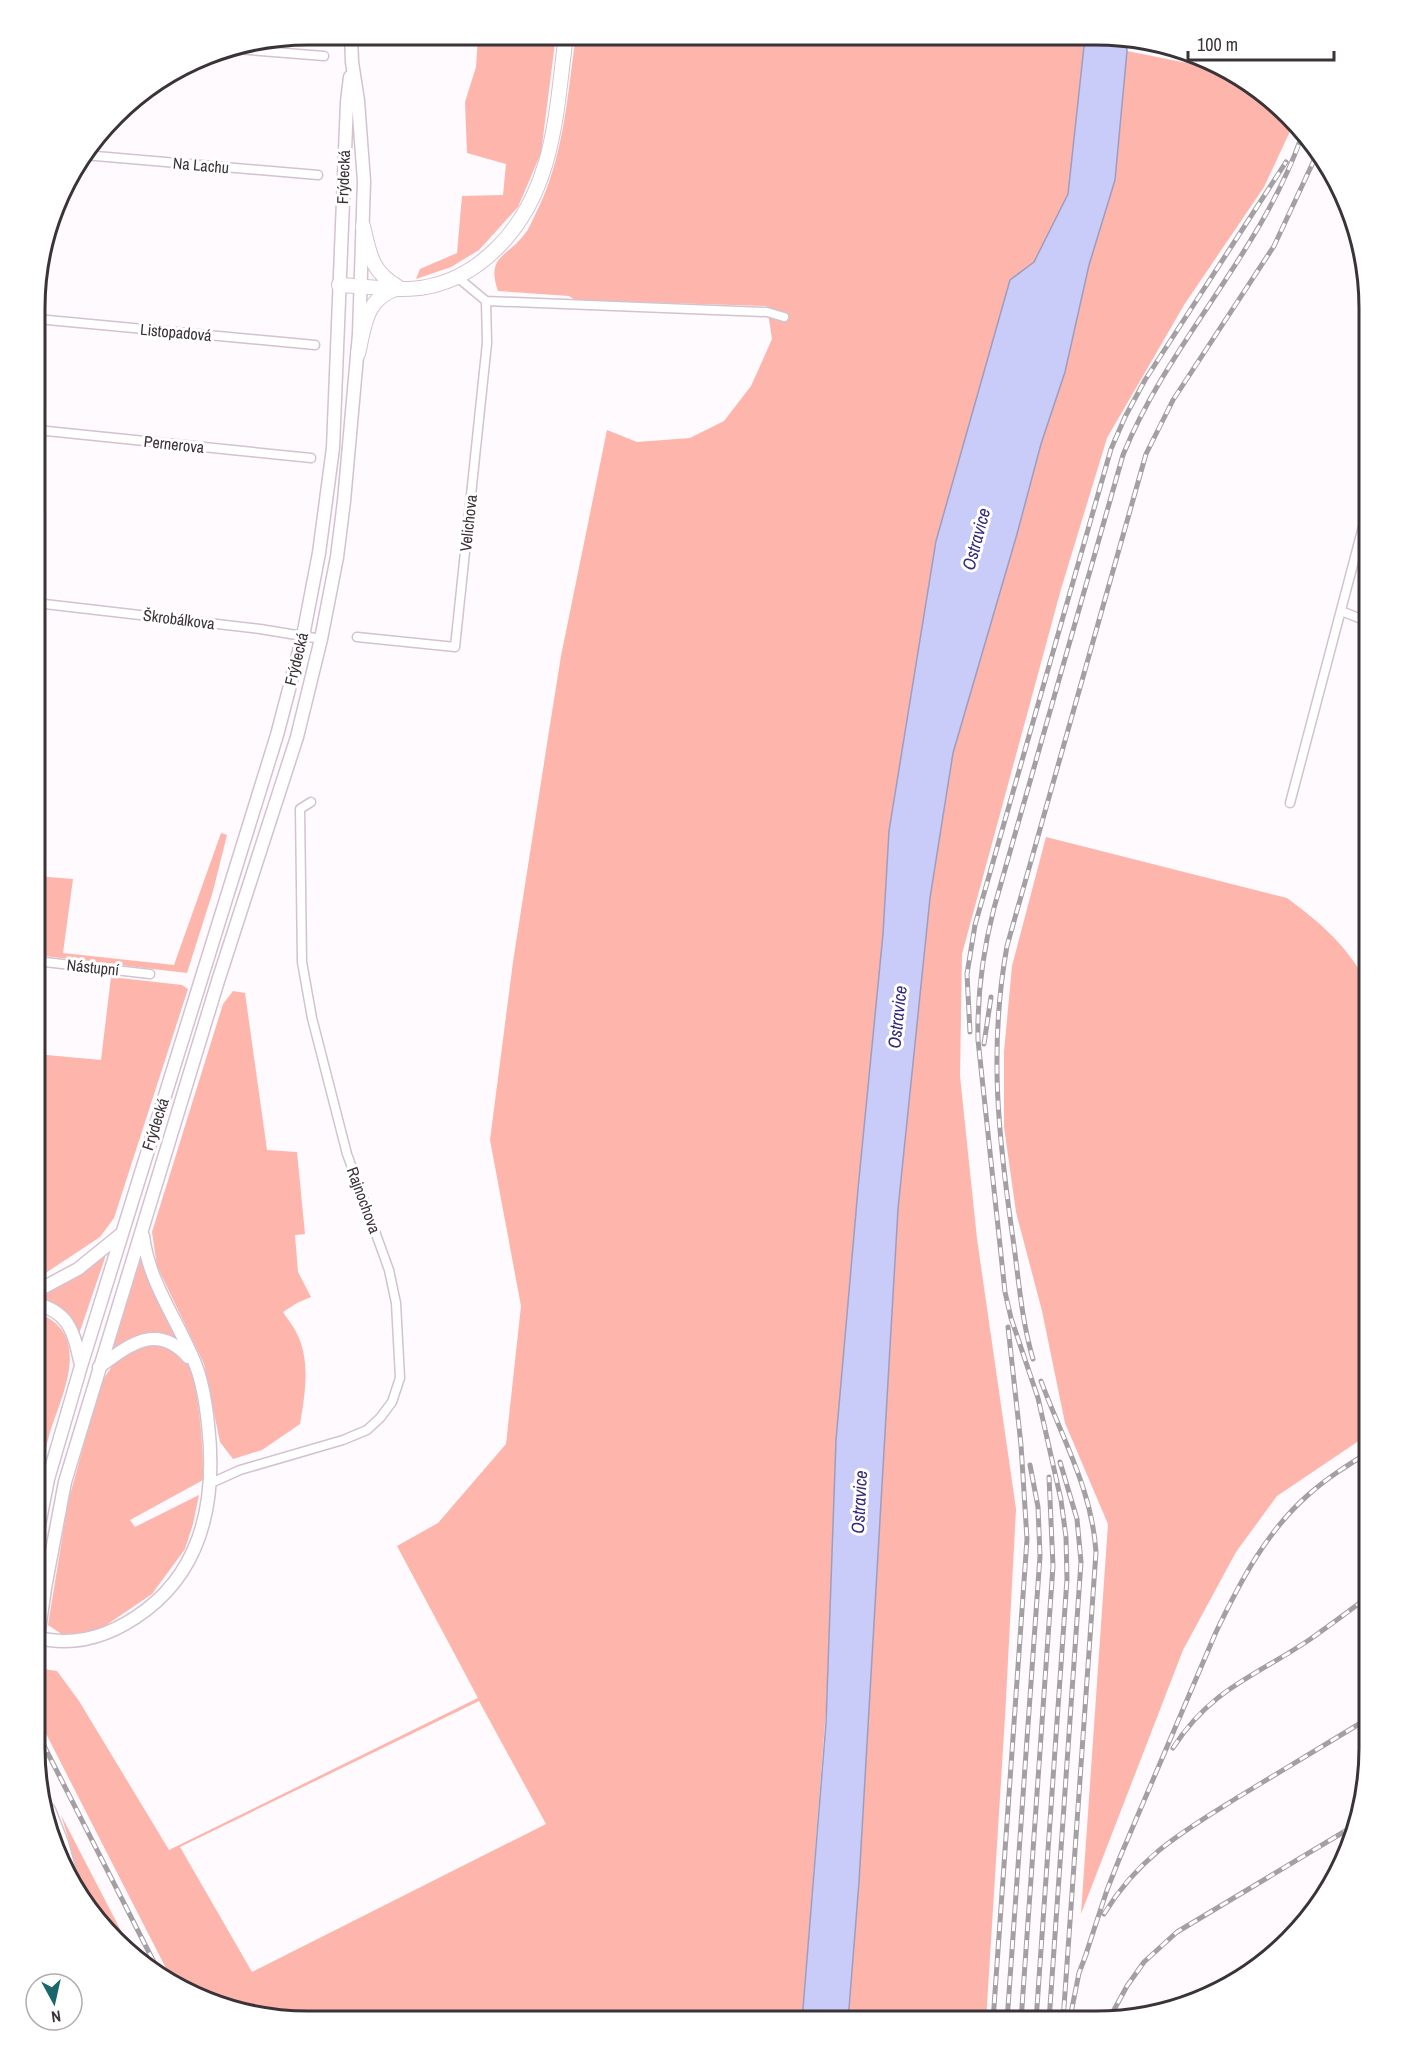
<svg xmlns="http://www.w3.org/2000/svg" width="1404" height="2056" font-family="'Archivo Narrow',sans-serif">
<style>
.green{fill:#fdb5ac;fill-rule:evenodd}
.water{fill:#c9cbf9;stroke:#9e9dbf;stroke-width:1.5}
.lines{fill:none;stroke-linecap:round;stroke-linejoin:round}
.minor-casing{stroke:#d3c2cf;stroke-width:11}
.secondary-casing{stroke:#d3c2cf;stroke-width:15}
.primary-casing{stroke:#d3c2cf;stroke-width:16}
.minor{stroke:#fff;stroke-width:8}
.secondary{stroke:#fff;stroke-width:12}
.primary{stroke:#fff;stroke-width:14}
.rail-casing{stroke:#a49fa3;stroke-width:5}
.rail{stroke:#fff;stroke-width:3;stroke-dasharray:9;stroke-linecap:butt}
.secondary-bridge-casing{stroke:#d3c2cf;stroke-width:15;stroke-linecap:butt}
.secondary-bridge{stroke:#fff;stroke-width:12}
.labels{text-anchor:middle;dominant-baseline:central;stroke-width:6;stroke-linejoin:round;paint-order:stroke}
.street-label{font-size:16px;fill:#3a3338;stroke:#fff}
.water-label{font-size:18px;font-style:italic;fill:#352a7e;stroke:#fff}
.rim{fill:none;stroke:#3a3338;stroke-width:3}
</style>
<rect width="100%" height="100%" fill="#fefafd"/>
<path class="green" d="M478,35h78l-15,118 -23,54 -39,43 -28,17 -35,12 4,-10 37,-16 5,-57 41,-1 3,-31 -39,-11 -2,-51 11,-35z
M576,35l509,2 -17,157 -34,68 -24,19 -74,260 -47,290 -6,103 -25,255 -17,193 -15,328 -24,311 -530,-2 -99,-37 -134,-262 5,-51 13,2 22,30 90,149 309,-152 -81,-152 41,-23 68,-79 15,-138 -31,-166 23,-178 36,-231 12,-75 46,-226 30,12 53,-4 34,-17 27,-35 21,-47 -5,-33 -192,-6 -6,-4 -71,-5c-12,-35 8,-33 26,-56 5,-6 8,-14 11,-20 29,-57 32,-118 41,-180zM479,1701l67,123 -294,148 -72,-125z
M1127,51l100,20 35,20 30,36 -28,60 -80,118 -77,133 -46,151 -99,365 -2,122 17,163 39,270 -11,208 -19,304h-138l11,-139 39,-673 32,-311 23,-145 64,-219 72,-269 26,-85z
M221,833l6,2 -14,56 -26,82 -151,-18v-79l37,3 -10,74 111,12z
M1046,837l241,61c34,25 64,51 82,90v446l-92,62 -41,56 -53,98 -102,264 27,-390 -43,-101 -23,-112 -26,-99 -12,-85v-75l8,-86z
M111,977l71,8 6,4 -74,229 -14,19 -65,43 1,-226 65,6z
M233,991l12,2 22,157 30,2 8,82 -10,1 3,37 13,25 -14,6 -14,9c4,7 10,13 13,20 15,27 9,63 4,92l-38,26 -29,9 -13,-17 -16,-78 -47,-98 -5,-34 71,-228z
M107,1252l-28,82 -11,-20 -17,-12 -16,-4 45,-23z
M141,1258l16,40 24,44 -20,-8 -19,2 -30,14z
M35,1312c59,20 28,80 15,120 -7,25 -10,52 -15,77z
M144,1345c17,0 31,2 42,16 13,16 18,96 17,119l-73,40 5,7 64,-32 -6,29 -8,25 -33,45 -56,38 -30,5 -18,-12 20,-123 33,-119 15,-23z
M61,1815l73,141 -32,-28 -23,-35 -9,-49z"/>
<path class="water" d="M1085,37h41l1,14 -12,129 -26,85 -24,107 -24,72 -24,90 -64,219 -23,145 -32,311 -39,673 -11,139h-46l24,-298 10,-283 22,-251 25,-255 6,-103 47,-290 74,-261 24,-18 34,-68z"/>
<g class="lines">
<defs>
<path id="minor" d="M224,48l100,8
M84,155l234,20
M456,276l30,25 281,11 17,5
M37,305l5,-48
M37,319l278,26
M37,430l274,28
M36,603l224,26 61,10
M1341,611l28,11
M357,637l98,10 32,-304 -1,-42
M1290,803l79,-299
M36,961l114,13
M211,1483l29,-13 103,-30 24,-10 13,-12 12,-16 8,-24 -4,-75 -7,-33 -42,-116 -35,-136 -10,-56 -2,-153 11,-7"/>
<path id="secondary" d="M35,1292l43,-23 42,-34
M35,1304c35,7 39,30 46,61
M99,1367c30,-22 58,-45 89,-10
M35,1546l13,-67 33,-113 196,-631 26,-99 16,-83 14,-105 14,-346 3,-25
M45,1588l20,-106 153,-501 79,-244 24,-98 16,-82 7,-56 15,-167 5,-153 -6,-80 -6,-39 -1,-27
M35,1637c40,11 78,-2 111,-27 59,-45 70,-116 62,-186 -2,-19 -5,-40 -12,-58 -17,-44 -47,-82 -53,-130
M49,1810l13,33 12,43"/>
<path id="primary" d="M363,226c7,29 8,45 35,61
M339,285c24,1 65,7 87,2 27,-5 52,-20 71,-39 58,-57 59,-137 69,-213
M358,354c7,-30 7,-55 40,-66"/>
</defs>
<use href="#minor" class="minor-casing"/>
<use href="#secondary" class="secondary-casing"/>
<use href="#primary" class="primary-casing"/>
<use href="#minor" class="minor"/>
<use href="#secondary" class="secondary"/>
<use href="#primary" class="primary"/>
<defs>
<path id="rail" d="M970,1032l-3,-58 8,-49 136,-476 14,-32 20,-37 141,-218
M984,1044l7,-47
M1033,1359c-11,-37 -14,-76 -19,-113 -15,-104 -26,-195 -7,-300l139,-492 27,-54 101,-154 42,-90
M1041,1381c21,57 51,109 55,171l-33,469
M35,1728l127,250
M1173,1748c38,-59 81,-71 136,-108 20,-14 40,-29 60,-44
M1104,1914c36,-59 80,-83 136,-118 43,-26 86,-52 129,-78
M1084,1960l23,-70 13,-33 96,-225c24,-50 50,-100 92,-137 19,-17 40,-30 61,-43
M1071,2013l8,-40 8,-21
M1109,2019l18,-33 17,-24 33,-30 180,-108
M993,2021l34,-482 -6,-94 -13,-118
M1007,2021l33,-465 -2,-49 -8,-42
M1021,2021l32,-455 -4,-89
M1036,2021l31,-442 -1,-42 -5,-37 -23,-102 -27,-80 -6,-26 -27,-252c-1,-45 5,-89 16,-132l129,-453c46,-113 137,-201 178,-317
M1049,2021l32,-459 -4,-43 -17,-57"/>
</defs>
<use href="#rail" class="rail-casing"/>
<use href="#rail" class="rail"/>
<defs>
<path id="secondary-bridge" d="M35,1659l10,-71"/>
</defs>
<use href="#secondary-bridge" class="secondary-bridge-casing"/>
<use href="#secondary-bridge" class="secondary-bridge"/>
</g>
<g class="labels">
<g class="street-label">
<text transform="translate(201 165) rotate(5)">Na Lachu</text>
<text transform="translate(343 177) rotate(-88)">Frýdecká</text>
<text transform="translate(176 332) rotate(5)">Listopadová</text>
<text transform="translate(174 444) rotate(6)">Pernerova</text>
<text transform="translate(468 523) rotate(-84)">Velichova</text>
<text transform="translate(179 619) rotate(7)">Škrobálkova</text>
<text transform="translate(296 659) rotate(-76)">Frýdecká</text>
<text transform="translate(93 967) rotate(6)">Nástupní</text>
<text transform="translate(155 1124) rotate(-72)">Frýdecká</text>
<text transform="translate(364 1200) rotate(70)">Rajnochova</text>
</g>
<g class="water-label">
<text transform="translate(976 539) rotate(-75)">Ostravice</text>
<text transform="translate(897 1017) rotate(-84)">Ostravice</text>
<text transform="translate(859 1502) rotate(-87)">Ostravice</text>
</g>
</g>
<path d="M0 0H1404V2056H0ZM308 45H1096A263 263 0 0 1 1359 308V1748A263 263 0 0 1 1096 2011H308A263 263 0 0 1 45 1748V308A263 263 0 0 1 308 45Z" fill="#fff" fill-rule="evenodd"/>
<path class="rim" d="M308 45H1096A263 263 0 0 1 1359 308V1748A263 263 0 0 1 1096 2011H308A263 263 0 0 1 45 1748V308A263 263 0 0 1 308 45Z"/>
<g transform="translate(54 2002) rotate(172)"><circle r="28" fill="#ffffff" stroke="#b0adaf" stroke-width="1.5"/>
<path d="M0-4.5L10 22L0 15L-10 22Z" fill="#19666d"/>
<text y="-9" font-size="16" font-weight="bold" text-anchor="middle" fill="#3a3338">N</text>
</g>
<path d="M1188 51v9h146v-9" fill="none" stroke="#3a3338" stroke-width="3"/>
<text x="1197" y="51" font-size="18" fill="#3a3338" stroke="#ffffff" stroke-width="4.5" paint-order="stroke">100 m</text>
</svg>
